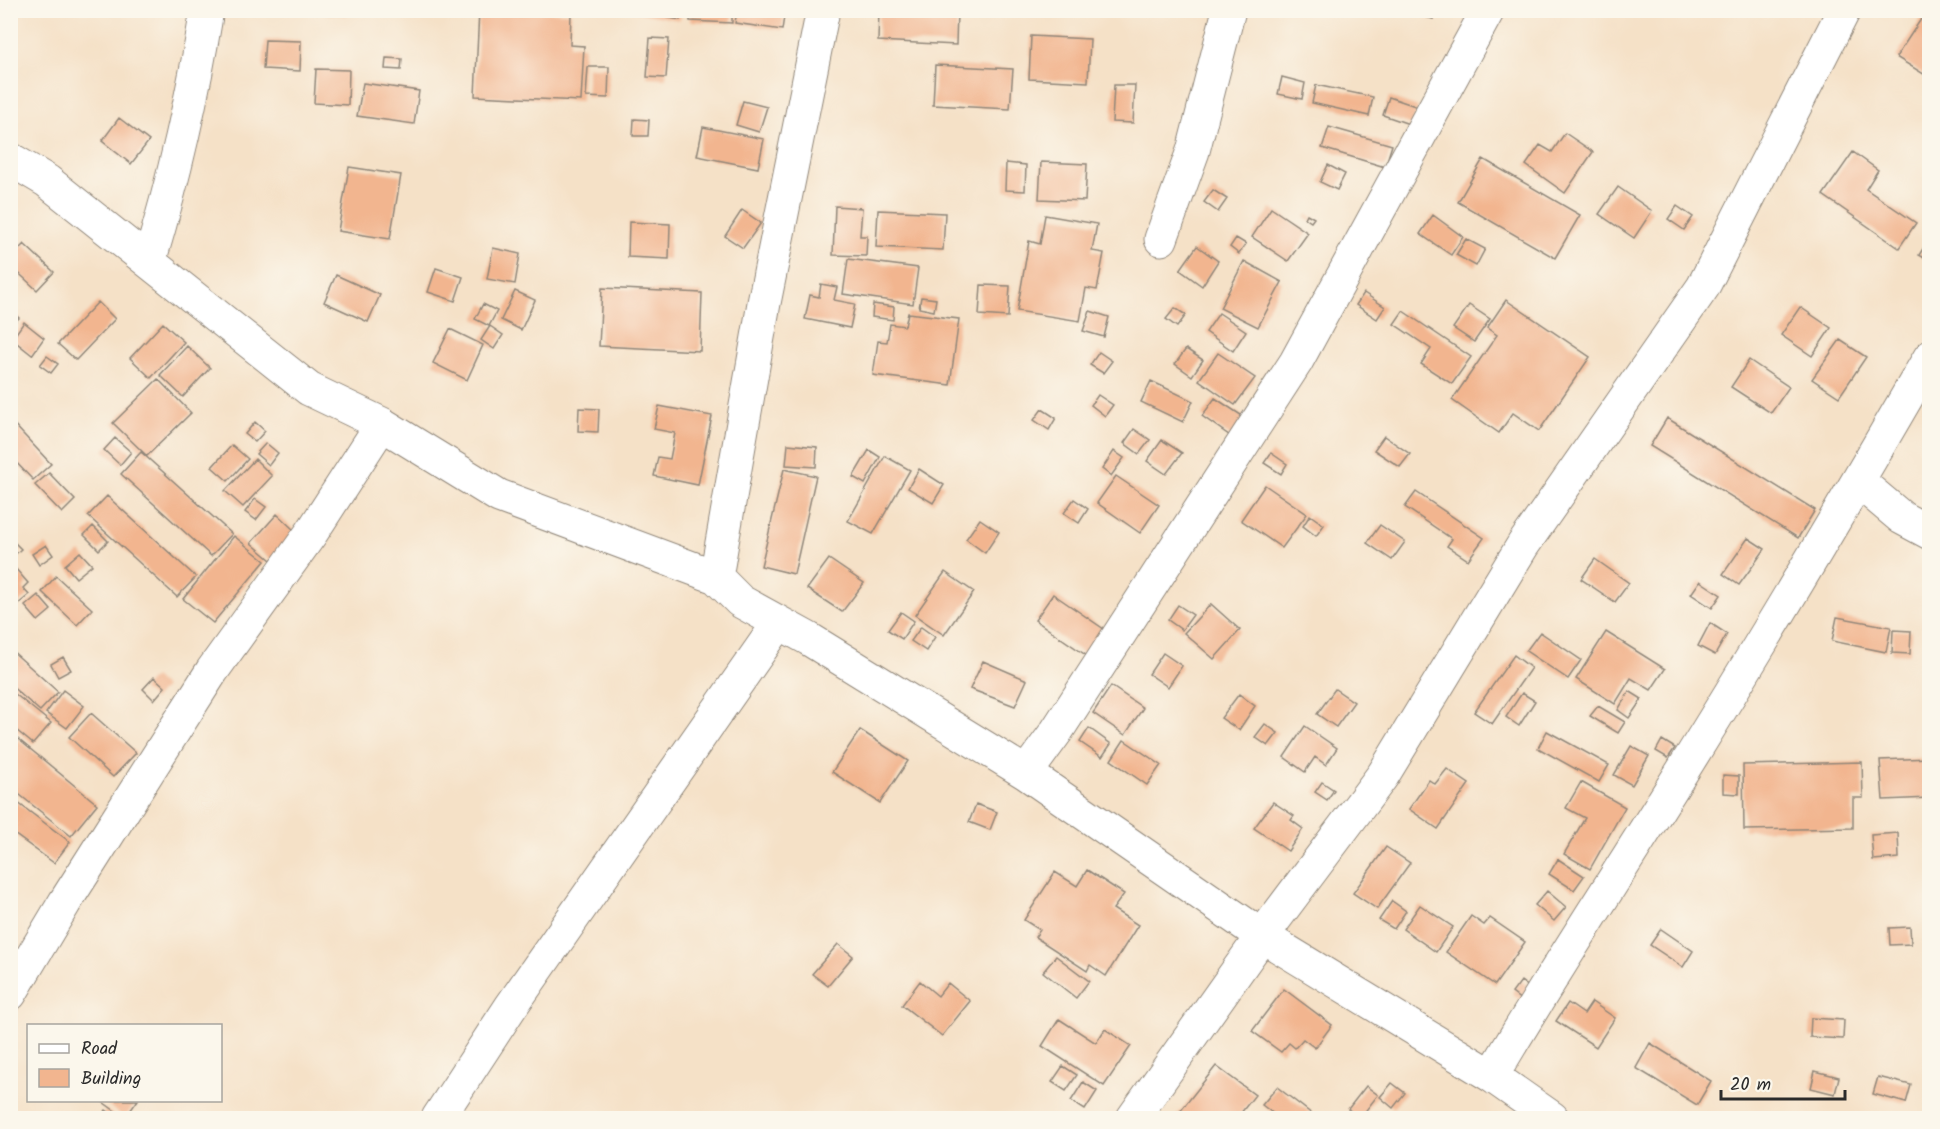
<svg xmlns="http://www.w3.org/2000/svg" width="1940" height="1129" font-family="Kalam,sans-serif">
<style>
.building{fill:#f2b58f}
.lines{fill:none;stroke-linecap:round;stroke-linejoin:round}
.street-casing{stroke:#908679;stroke-width:35}
.street{stroke:#fff;stroke-width:33}
</style>
<rect width="100%" height="100%" fill="#fbf7ec"/>
<filter id="ink" filterUnits="userSpaceOnUse"><feTurbulence type="fractalNoise" baseFrequency=".0167" numOctaves="2"/><feDisplacementMap in="SourceGraphic" scale="12" xChannelSelector="R" yChannelSelector="G"/><feConvolveMatrix kernelMatrix="1 2 1 2 8 2 1 2 1" color-interpolation-filters="sRGB"/></filter>
<filter id="wash" filterUnits="userSpaceOnUse"><feTurbulence type="fractalNoise" baseFrequency=".008" numOctaves="4" result="noise"/><feDisplacementMap in="SourceGraphic" scale="24" xChannelSelector="R" yChannelSelector="G"/><feGaussianBlur stdDeviation="1.35" result="paint"/><feColorMatrix in="noise" values="0 0 0 0 0 0 0 0 0 0 0 0 0 0 0 0 0 1.4 0 .05"/><feComposite in="paint" operator="in"/></filter>
<g filter="url(#wash)">
<rect width="100%" height="100%" fill="#f5e1c7"/>
<g id="blocks">
<path class="building" d="M312,10h35v5l-35,-2z
M479,10l92,3 -1,32 14,1 -3,55 -106,-5z
M625,10h57l-2,10z
M690,10h42v13l-42,-2z
M737,10h48l-3,20 -47,-7z
M879,10l78,1 -1,34 -78,-4z
M984,10h36v6l-36,-3z
M1399,10h35l-1,9z
M1927,10h3v68l-34,-21z
M1031,36l59,3 -2,43 -59,-3z
M650,38l19,1 -3,39 -19,-1z
M265,40l36,1 -1,30 -37,-2z
M386,58l16,1 -1,11 -16,-1z
M935,65l78,4 -3,40 -77,-4z
M588,67h21l-1,31 -22,-1z
M316,69l33,1 -1,35 -34,-2z
M1282,77l23,6 -3,16 -24,-5z
M363,83l56,8 -5,33 -57,-8z
M1114,85h21l-2,38 -21,-1z
M1316,85l57,12 -4,19 -57,-13z
M1389,97l29,10 -6,18 -29,-10z
M743,101l24,6 -8,25 -23,-7z
M119,118l30,23 -18,23 -29,-23z
M634,119l15,1 -1,16h-15z
M703,127l61,12 -6,29 -61,-12z
M1329,127l63,18 -7,22 -63,-19z
M1565,133l28,19 -28,41 -39,-28 14,-20 12,7z
M1853,152l25,18 -12,19 50,34 -17,25 -76,-53z
M1483,159l97,56 -25,43 -97,-56z
M1041,162l46,2 -2,37 -46,-2z
M1006,163l20,2 -1,26 -20,-1z
M1328,165l17,9 -8,16 -17,-8z
M349,167l52,8 -11,64 -52,-8z
M1618,187l34,24 -18,27 -35,-24z
M1213,190l14,9 -9,13 -14,-10z
M835,206l27,2 -2,28h7l-1,20 -33,-1z
M1677,206l16,11 -9,13 -16,-11z
M1271,208l37,25 -20,28 -36,-24z
M742,210l19,13 -18,25 -18,-12z
M878,210l67,3 -2,37 -67,-3z
M1307,214l7,4 -3,4 -6,-4z
M1045,215l52,9 -5,27 12,2 -7,37 -11,-2 -6,33 -63,-10 12,-70 11,3z
M1433,215l30,22 -12,18 -31,-21z
M629,222l41,2 -1,35 -41,-2z
M1236,238l10,6 -7,10 -9,-7z
M1466,239l19,10 -9,17 -20,-11z
M1928,241l2,1v19l-11,-6z
M24,244l30,28 -17,18 -27,-25v-7z
M1197,246l21,15 -16,25 -22,-16z
M493,248l27,6 -5,30 -28,-5z
M848,259l70,9 -5,36 -70,-10z
M1244,261l38,21 -24,45 -38,-19z
M436,268l27,9 -8,24 -27,-9z
M336,275l44,20 -12,27 -44,-20z
M821,284l16,3 -3,13 21,4 -5,24 -45,-9 5,-24 9,2z
M981,285l29,1 -2,31 -29,-2z
M602,288l100,5 -2,58 -101,-5z
M515,291l20,9 -14,30 -20,-10z
M1364,293l21,14 -8,12 -21,-14z
M921,297l15,2 -2,12 -15,-3z
M1506,300l84,57 -51,74 -26,-18 -14,20 -47,-33 45,-65 -10,-7z
M98,302l17,17 -39,41 -18,-16z
M483,304l14,7 -8,15 -14,-7z
M873,304l21,3 -1,13 -21,-3z
M1469,305l21,14 -16,23 -21,-14z
M1800,307l31,21 -19,28 -31,-21z
M1175,308l11,7 -9,12 -11,-8z
M10,310l9,8 -9,8z
M1090,311l19,6 -5,20 -21,-6z
M1403,311l68,46 -19,27 -31,-20 10,-15 -37,-25z
M908,313l51,6 -9,66 -77,-10 5,-34 9,1 3,-18 15,2z
M1219,313l27,18 -13,20 -27,-19z
M24,322l20,16 -12,17 -20,-16z
M163,323l21,19 -33,36 -21,-20z
M490,326l13,9 -9,14 -13,-9z
M450,329l33,16 -16,35 -34,-17z
M1840,340l26,17 -27,40 -27,-18z
M187,346l23,22 -27,29 -23,-22z
M1186,349l17,11 -11,16 -17,-12z
M1099,352l13,9 -9,12 -13,-8z
M1218,353l37,25 -20,27 -36,-25z
M47,356l11,8 -7,9 -11,-8z
M1749,360l40,27 -18,26 -40,-26z
M158,379l33,34 -44,43 -34,-33z
M1151,381l42,20 -10,21 -42,-20z
M1098,395l15,10 -8,11 -14,-11z
M1215,398l35,23 -14,19 -34,-24z
M659,406l53,10 -14,69 -44,-9 4,-19 12,2 5,-26 -21,-4z
M579,408l20,1 -1,23 -20,-1z
M1042,409l14,9 -7,12 -15,-10z
M1667,418l148,92 -17,28 -148,-92z
M10,420l41,44 -18,16 -23,-24z
M255,422l10,9 -10,11 -10,-8z
M1134,429l16,11 -11,14 -15,-11z
M1384,436l26,18 -10,13 -26,-17z
M115,438l16,14 -11,13 -16,-15z
M1162,440l20,13 -16,21 -19,-13z
M266,443l12,10 -9,12 -13,-11z
M788,444l29,3 -1,20 -30,-2z
M232,445l16,14 -20,22 -16,-14z
M869,450l11,7 -15,27 -12,-7z
M1114,451l10,7 -13,18 -9,-7z
M141,452l91,82 -21,22 -90,-82z
M1271,453l16,11 -6,10 -17,-11z
M885,456l25,14 -37,64 -25,-13z
M255,459l17,17 -29,31 -18,-16z
M784,469l32,7 -22,98 -33,-8z
M919,469l25,16 -11,18 -25,-15z
M49,473l26,27 -13,13 -27,-28z
M1116,476l43,29 -19,28 -43,-30z
M1265,485l42,29 -25,34 -41,-28z
M1416,492l68,46 -16,22 -21,-14 5,-7 -47,-32z
M107,496l89,81 -19,20 -89,-81z
M255,499l11,8 -10,13 -11,-8z
M1074,499l14,10 -9,14 -15,-10z
M277,514l19,18 -25,28 -20,-17z
M1310,515l14,10 -8,11 -13,-10z
M980,519l19,13 -14,21 -19,-14z
M1380,525l25,17 -13,18 -25,-17z
M93,526l15,15 -9,9 -15,-15z
M234,536l31,25 -52,62 -30,-24z
M10,538l11,11 -11,10z
M1748,538l17,11 -26,36 -16,-11z
M46,545l7,10 -14,10 -7,-11z
M80,552l12,13 -16,13 -11,-13z
M829,559l35,24 -22,29 -35,-23z
M1595,559l34,24 -14,19 -34,-23z
M15,568l13,15 -5,5 6,7 -12,10 -7,-7v-26z
M945,572l29,20 -30,43 -29,-20z
M56,576l36,33 -15,16 -35,-33z
M1700,581l21,14 -9,13 -21,-14z
M1053,594l58,40 -18,26 -58,-40z
M38,595l13,15 -13,11 -13,-15z
M1211,604l29,26 -26,29 -30,-26z
M1178,605l15,10 -11,15 -14,-10z
M901,612l13,9 -12,18 -14,-9z
M1837,617l54,10 -5,25 -54,-11z
M1710,623l17,11 -12,21 -17,-9z
M921,627l14,10 -9,14 -15,-10z
M1893,630l18,1 -1,23 -18,-1z
M1540,632l41,28 -13,19 -42,-28z
M1606,632l59,37 -14,21 -20,-12 -16,26 -39,-25z
M10,649l48,43 -18,19 -30,-26z
M1163,653l19,13 -14,21 -19,-13z
M1514,655l17,13 -39,56 -18,-12z
M63,657l8,13 -13,7 -7,-13z
M983,661l44,19 -12,26 -45,-17z
M154,677l11,10 -11,13 -11,-11z
M1111,686l32,22 -18,27 -32,-22z
M1335,689l19,13 -18,25 -19,-13z
M10,690l41,33 -18,21 -23,-19z
M63,690l21,16 -17,22 -21,-15z
M1629,691l13,8 -13,19 -11,-8z
M1522,693l13,8 -16,25 -13,-9z
M1239,694l16,12 -16,24 -18,-12z
M1598,706l27,16 -7,11 -28,-17z
M91,713l45,40 -23,24 -44,-40z
M1265,724l13,9 -10,13 -13,-9z
M1305,726l32,22 -11,17 -11,-8 -10,15 -21,-15z
M1089,728l22,16 -9,13 -22,-15z
M860,730l48,31 -28,42 -48,-31z
M1547,731l62,34 -10,17 -61,-34z
M18,739l79,65 -26,32 -61,-49v-39z
M1124,740l37,25 -14,20 -36,-25z
M1662,740l13,8 -7,10 -12,-7z
M1631,746l18,10 -17,29 -18,-10z
M1930,758v40l-47,2 -3,-40z
M1862,762l1,36h-10v30l-109,2 -1,-65z
M1447,769l22,15 -31,45 -29,-20 20,-29 6,4z
M1723,775l16,1v18l-16,-1z
M1322,782l12,8 -7,10 -12,-8z
M1581,782l44,25 -35,62 -26,-15 21,-36 -19,-10z
M10,797l60,45 -16,21 -44,-32z
M1273,802l21,14 -3,4 12,9 -15,22 -34,-23z
M976,804l21,8 -7,18 -21,-8z
M1898,833l1,25 -26,2 -2,-25z
M1386,847l24,16 -33,46 -24,-16z
M1558,859l26,17 -10,14 -25,-16z
M1087,870l37,24 -11,15 25,16 -32,51 -16,-11 -3,6 -52,-34 5,-7 -16,-10 31,-48 22,14z
M1547,891l19,16 -12,14 -19,-16z
M1392,901l14,10 -12,18 -15,-9z
M1420,905l33,22 -17,25 -33,-23z
M1471,916l13,9 6,-7 35,24 -30,43 -49,-33z
M1910,927l1,17 -21,1 -1,-17z
M1661,929l32,22 -10,16 -33,-22z
M838,944l15,12 -25,30 -16,-12z
M1056,956l33,25 -13,17 -33,-26z
M920,981l18,15 10,-13 22,18 -28,35 -40,-31z
M1521,981l13,10 -9,12 -13,-10z
M1284,989l48,36 -17,23 -12,-9 -8,9 -6,-5 -8,9 -29,-21z
M1592,1002l23,16 -19,29 -40,-26 12,-18 16,11z
M1811,1018l33,2 -1,19 -33,-2z
M1059,1019l37,24 9,-14 26,17 -27,40 -62,-40z
M1650,1043l61,38 -14,24 -61,-37z
M1063,1066l14,9 -11,16 -14,-9z
M1216,1066l39,29 -18,23h-62z
M1815,1071l24,6 -4,17 -24,-6z
M1878,1077l33,8 -5,18 -33,-9z
M1083,1082l14,9 -12,19 -14,-9z
M1392,1083l13,10 -12,15 -13,-11z
M1366,1086l12,9 -18,23 -12,-9z
M1277,1087l40,31h-38l-17,-13z
M100,1100h38l-13,18z
M106,1110l11,8h-17z"/>
</g>
</g>
<g filter="url(#ink)">
<use href="#blocks" fill-opacity="0" stroke="#908679" stroke-width="1.5"/>
<g class="lines">
<defs>
<path id="street" d="M10,159l37,22 262,208 73,35 117,72 217,81 24,24 69,38 217,134 236,163 230,140 60,42
M1161,239l32,-88 36,-141
M149,262c25,-83 44,-166 58,-252
M1858,481l44,37 28,15
M716,577l48,-274 59,-293
M1026,773l30,-41 240,-370 192,-352
M10,994l55,-92 147,-231 100,-139 70,-108
M1492,1076c52,-89 109,-175 164,-263 94,-149 185,-302 274,-456
M438,1118l72,-110 269,-385
M1133,1118l129,-182 121,-161 140,-230 180,-258 141,-277"/>
</defs>
<use href="#street" class="street-casing"/>
<use href="#street" class="street"/>
</g>
</g>
<rect width="1940" height="1129" fill="none" stroke="#fbf7ec" stroke-width="36"/>
<rect x="27" y="1024" width="195" height="78" fill="#fbf7ec" stroke="#a8a59f" stroke-width="1.5"/>
<rect x="39" y="1044" width="30" height="9" fill="#ffffff" stroke="#a8a59f" stroke-width="1.5"/>
<text x="81" y="1054" font-size="18" fill="#2b2b2b">Road</text>
<rect x="39" y="1069" width="30" height="18" fill="#f2b58f" stroke="#a8a59f" stroke-width="1.5"/>
<text x="81" y="1084" font-size="18" fill="#2b2b2b">Building</text>
<path d="M1721 1090v9h124v-9" fill="none" stroke="#2b2b2b" stroke-width="3"/>
<text x="1730" y="1090" font-size="18" fill="#2b2b2b" stroke="#fbf7ec" stroke-width="4.5" paint-order="stroke">20 m</text>
</svg>
